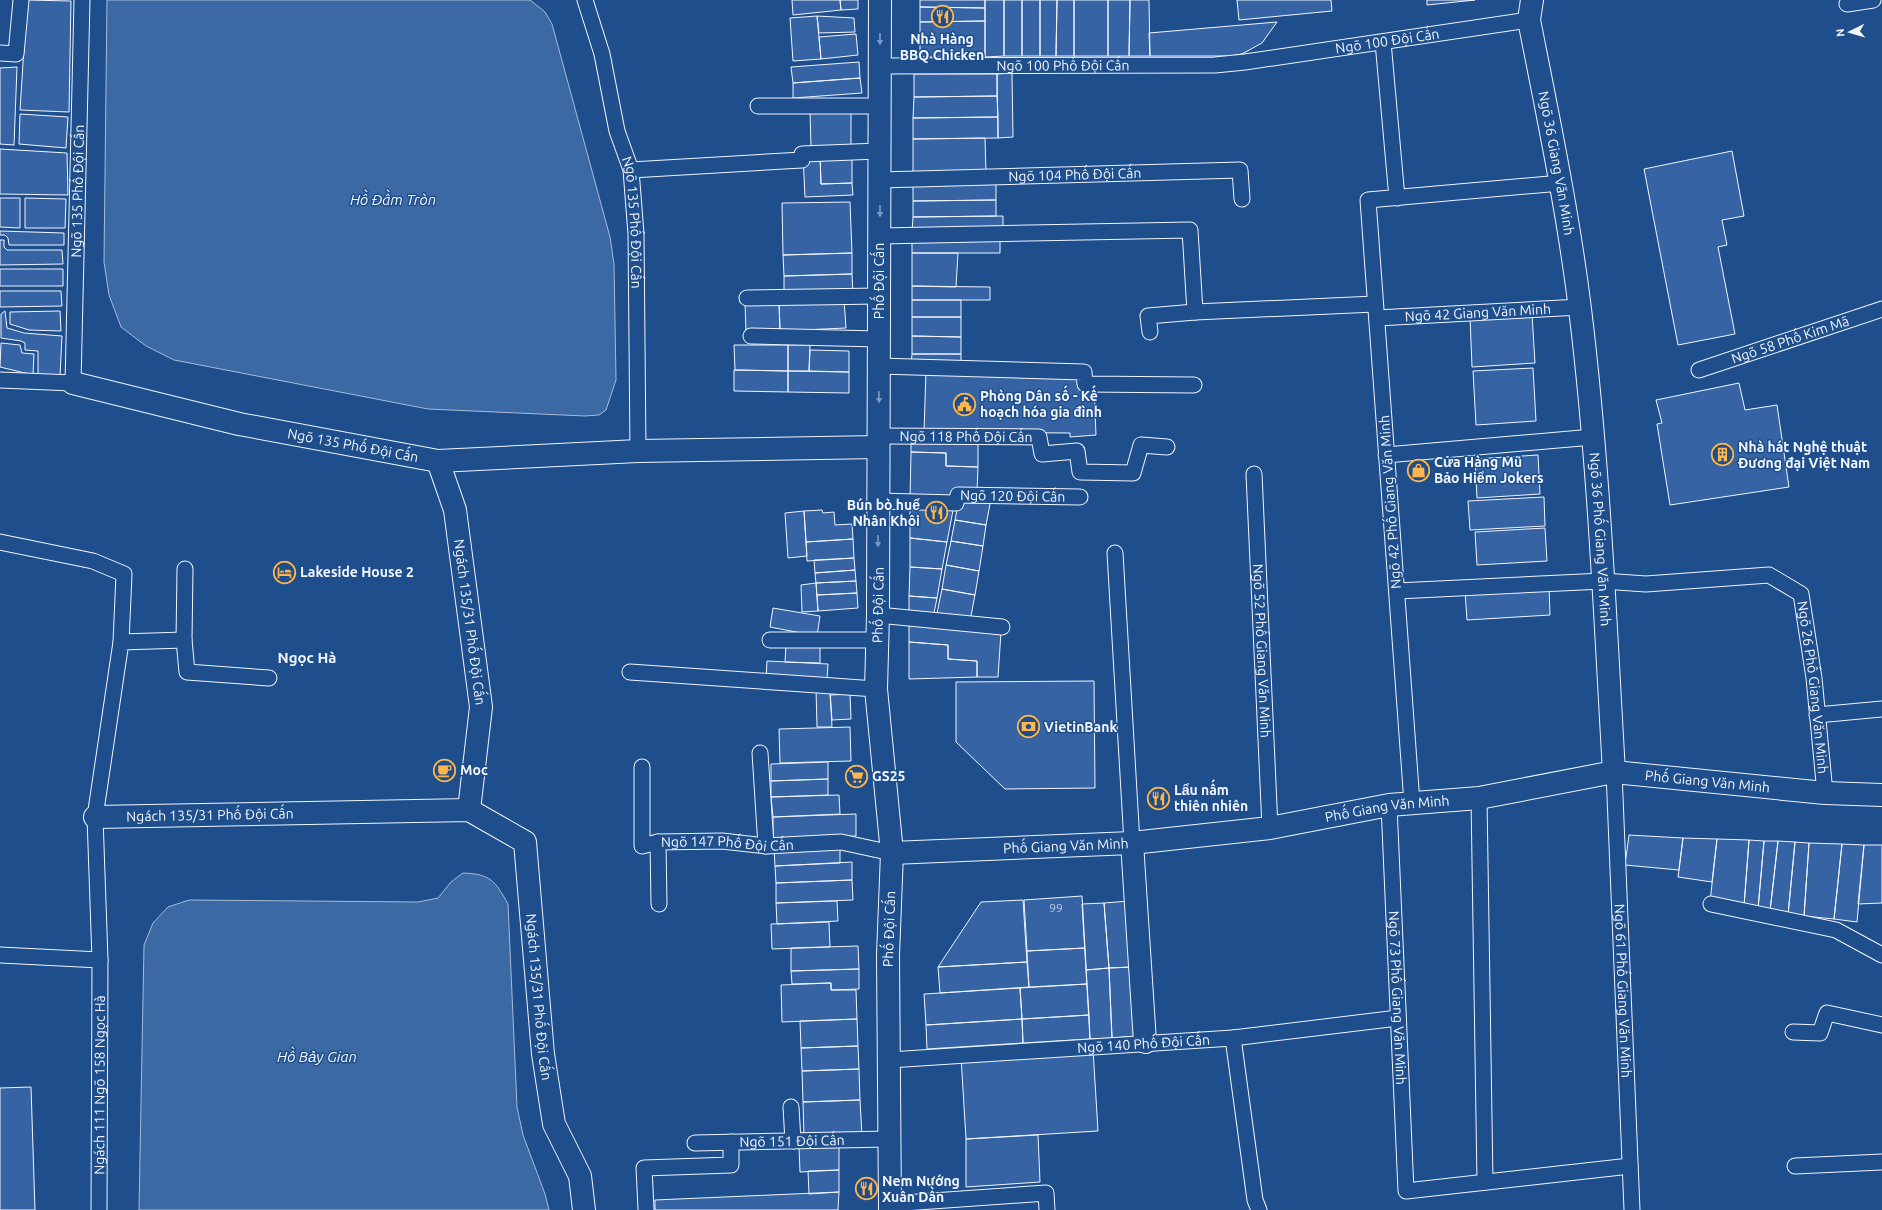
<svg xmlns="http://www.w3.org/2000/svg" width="1882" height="1210" font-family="Ubuntu,sans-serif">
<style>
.water{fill:#3b69a3;stroke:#a8bbd7}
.building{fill:#3563a3;stroke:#f2f6ff}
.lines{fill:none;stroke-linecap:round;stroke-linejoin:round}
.lane-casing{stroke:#f2f6ff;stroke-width:17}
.street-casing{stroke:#f2f6ff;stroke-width:24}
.secondary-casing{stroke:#f2f6ff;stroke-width:24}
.lane{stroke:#1f4e8c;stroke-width:15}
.street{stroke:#1f4e8c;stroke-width:22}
.secondary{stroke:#1f4e8c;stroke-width:22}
.oneway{fill:#7e9ac0}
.labels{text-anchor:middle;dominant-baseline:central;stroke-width:3;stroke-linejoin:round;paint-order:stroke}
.number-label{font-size:12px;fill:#c3d1e8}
.poi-label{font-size:14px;font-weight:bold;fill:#f2f6ff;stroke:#1f4e8c;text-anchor:start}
.street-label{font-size:14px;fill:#f2f6ff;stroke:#1f4e8c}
.water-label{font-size:15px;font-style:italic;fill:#f2f6ff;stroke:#1f4e8c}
.neighbourhood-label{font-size:15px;font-weight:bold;fill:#f2f6ff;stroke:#1f4e8c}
</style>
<rect width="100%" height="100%" fill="#1f4e8c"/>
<path class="water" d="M107,0h423l15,12 7,12 58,213 4,27 2,116 -10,30 -7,5 -14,1 -157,-7 -254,-49 -28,-14 -25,-19 -12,-32 -5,-33z
M463,873c28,1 32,8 45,31l9,203 6,28 22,59 4,16h-410l5,-265 9,-22 15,-16 21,-7 229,2 20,-4 13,-16z"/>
<path class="building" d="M27,0l44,1 -2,111 -49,-2z
M792,0h48l1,10 -48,5z
M840,0h18v9l-17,1z
M920,0h65v8l-65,-1z
M985,0h19v56l-19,1z
M1004,0h18v56h-18z
M1022,0h18v56h-18z
M1040,0h17l-1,56h-16z
M1057,0h17v56h-18z
M1074,0h34v56h-34z
M1108,0h22l-1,56h-21z
M1130,0h19l1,56h-21z
M1237,0h94l1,11 -93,9z
M1427,0h48l-48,5z
M920,7l65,1v13l-65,1z
M817,16l4,43 -28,2 -3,-43z
M817,16l37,2 1,14 -36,1z
M985,21v36h-65v-35z
M1277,22l-15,21 -20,11 -11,2h-81l-1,-23z
M856,34l2,21 -37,4 -2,-22z
M859,62l1,16 -67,5 -2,-16z
M17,67l-3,78 -14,-1v-76z
M1012,73l1,64 -15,1 -1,-64z
M914,74h83v22l-83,1z
M860,78l2,15 -69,5v-15z
M997,96l1,21 -85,1 1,-21z
M810,111h41v40l-40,-4z
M20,114l48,3 -2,31 -47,-4z
M998,117v21l-85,1v-21z
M985,138l1,35h-73v-34z
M0,149l67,4 1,42 -68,-1z
M1732,151l12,65 -22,4 5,25 -9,2 17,87 -57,11 -34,-176z
M852,154v29l-31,1 -1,-29z
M820,155l1,29 31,-1 1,12 -48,2 -2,-41z
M996,183v17l-83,1v-17z
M0,198h20v30l-20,-1z
M25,198l41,1 -1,29h-40z
M996,200v16l-83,1v-16z
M850,202l2,51 -69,2 -1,-52z
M1003,216v14l-91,2 1,-15z
M0,231l64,2v12h-55l-1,-7 -3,-3h-5z
M912,239l88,1v13h-88z
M0,240h4v7l3,3h55l1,14 -63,1z
M852,253v21l-68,2 -1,-21z
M912,253h46l-2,34 -44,-1z
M0,269h63v17h-63z
M852,274l1,21 -69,2v-21z
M912,286l78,1v13h-78z
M0,291h61l1,15 -62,1z
M844,299l2,29 -66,3 -1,-30z
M912,300h49v17h-49z
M779,301l1,30 -34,1 -1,-30z
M5,311l2,17 17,5 38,3 -2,40h-22v-25l-13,-1v-7l-4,-2 -20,-3v-24z
M60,311l1,20 -32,-1 -19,-6v-12z
M1532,314l3,49 -63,4 -2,-50z
M912,317h49v20l-49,-1z
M912,336l49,1v17h-49z
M1,343l19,2 2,8 12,1 -1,21 -33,-8z
M734,345h54v26l-53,-1z
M788,345h22l-1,26h-21z
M810,350l39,1v21l-40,-1z
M912,354h49v11l-50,-1z
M1533,368l3,53 -60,4 -3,-54z
M734,370l54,1v21l-54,-1z
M926,370l156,5 12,12 2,48 -26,2v-4l-146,-1z
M788,371l61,1v21l-61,-1z
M1739,383l6,27 32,-5 12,82 -119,18 -13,-81 5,-1 -6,-23z
M911,439l67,2v26l-32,-1v-13l-35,-1z
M911,452l35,1v13l32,1 -1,25 -23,6h-44z
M1538,455l2,39 -63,4 -2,-39z
M1544,497l1,29 -75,4 -2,-29z
M959,499h32l-5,26 -31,-5z
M954,505l-7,37 -37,-4v-32z
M822,510l1,3 11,-1 1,13 17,-1 1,15 -47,3 -2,-31z
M804,511l3,45 -19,2 -3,-45z
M955,520l31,5 -3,21 -32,-5z
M1545,528l2,33 -70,4 -2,-33z
M910,538l37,4 -5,27 -32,-2z
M853,539l1,19 -47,3 -1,-19z
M951,541l32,5 -4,25 -33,-6z
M854,558l1,12 -40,3 -1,-13z
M946,565l33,6 -4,24 -33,-6z
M910,567l32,2 -5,29 -28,-2z
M855,570l1,11 -40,2 -1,-10z
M856,581l1,12 -40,2 -1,-12z
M816,583l2,28 -16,1 -1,-27z
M1549,586l1,29 -83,5 -2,-29z
M942,589l33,6 -5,26 -34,-3z
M857,593l1,15 -40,3 -1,-16z
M909,596l28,2 -4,20 -24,-3z
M773,608l47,8 -3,20 -47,-9z
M909,621l92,11 -3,45h-21v-16l-29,-2v-14l-39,-3z
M909,642l39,3v14l29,2v16l-68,2z
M786,645l34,1v17l-35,-1z
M767,661l61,3 -1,17 -61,-2z
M1094,681l1,107 -90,1 -49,-47v-60z
M830,688l2,39h-15l-1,-38z
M850,694l1,25 -19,1 -2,-25z
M850,727l1,34 -71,2 -1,-34z
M828,762v17l-57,2v-17z
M828,779v16l-57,2v-16z
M839,795l1,19 -67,3 -2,-20z
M856,814v22l-83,4v-23z
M1629,835l54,3 -4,32 -54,-5z
M1683,838l34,1 -5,43 -34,-5z
M1717,839l32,1 -5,66 -34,-4z
M1749,840l15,1 -6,68 -14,-3z
M1764,841h14l-8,70 -12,-2z
M1778,841l17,1 -7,73 -18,-4z
M1795,842l14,1 -5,73 -16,-1z
M1809,843l33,1 -8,75 -30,-3z
M1842,844l22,1 -7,77 -23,-3z
M1864,845h18v58l-24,1z
M840,847v16l-65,3 -1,-17z
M852,862v18l-76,3 -1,-17z
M852,880l1,20 -77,3v-20z
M1082,896l3,52 -58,3 -3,-51z
M1023,900l4,62 -89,5 43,-65z
M837,901l1,20 -61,3 -1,-21z
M1129,901l4,66 -24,1 -5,-65z
M1104,903l5,65 -23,2 -4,-66z
M829,922l1,25 -58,2 -1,-25z
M858,946l1,23 -68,2v-23z
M1085,948l2,36 -58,3 -2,-36z
M1027,962l2,25 -89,6 -2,-26z
M1133,967l4,69 -25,2 -3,-70z
M1109,968l3,70 -22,1 -4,-69z
M859,969v20l-28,1v-7l-39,1 -1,-13z
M831,983v7h25l1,29 -75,3 -1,-37z
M1087,984l2,31 -67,4 -2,-31z
M1020,988l2,31 -96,6 -2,-31z
M1089,1015l1,24 -67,4 -1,-24z
M857,1019l1,27 -57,2 -1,-27z
M1022,1019l1,24 -96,6 -1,-24z
M858,1046l1,23 -57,2 -1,-23z
M1093,1049l5,82 -132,8 -5,-82z
M859,1069l1,31 -57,2 -1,-31z
M31,1087l4,123h-35v-122z
M860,1100l2,36 -58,2 -1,-36z
M1038,1135l2,47 -74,5v-48z
M839,1145v25l-39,2 -1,-25z
M839,1170v22l-30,2 -1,-23z
M839,1192l-1,18h-183v-10z"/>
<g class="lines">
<defs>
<g id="lane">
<path id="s1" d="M585,0l17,54 15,77 14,39 5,64 2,217"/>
<path d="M1847,4l26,-4"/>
<path d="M1383,42l14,156"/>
<path d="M0,53l16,1 5,-54"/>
<path id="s2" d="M880,66l335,-1 30,-3 284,-42"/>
<path d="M758,106h122"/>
<path d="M631,170l171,-10v-6l77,-3"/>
<path id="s3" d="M880,180l360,-10 2,29"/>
<path d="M880,236l310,-6 5,82 180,-8"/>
<path d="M747,298l132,-2"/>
<path id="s4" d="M1377,318l203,-11"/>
<path d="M1150,332l-2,-16 47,-4"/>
<path d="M751,336l128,3"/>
<path d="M878,366l206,6 1,12 109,1"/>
<path id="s5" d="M1699,370l183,-61"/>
<path id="s6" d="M0,380l73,3 9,-383"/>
<path id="s7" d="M879,436l160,1 3,17 35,-3 3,21 53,1 8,-28 26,2"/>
<path d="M1386,455l207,-18"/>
<path id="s8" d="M1254,474l16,354"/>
<path id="s9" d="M878,501l78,2 2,-8 122,2"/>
<path d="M0,542l93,19 31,13 -3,68"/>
<path d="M1115,553l17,290"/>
<path d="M185,569l-1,71 3,32 82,6"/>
<path id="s10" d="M1397,591l206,-10 43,3 123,-9 32,19 13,84 11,115"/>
<path d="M878,615l124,12"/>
<path d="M770,640h107"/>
<path d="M630,672l246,17"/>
<path d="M1817,715l65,-6"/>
<path d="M760,753l6,93"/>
<path id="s11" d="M642,767v79l16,-4 64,-1 44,5 75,-4 51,11"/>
<path id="s12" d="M1614,772l18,438"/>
<path d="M1479,798l6,384"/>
<path d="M1412,803l-44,-603 193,-17"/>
<path id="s13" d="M1389,805l17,386 224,-25"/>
<path d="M658,842l1,62"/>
<path d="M1711,904l125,26 46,25"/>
<path d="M0,955l100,5"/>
<path d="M1793,1032l27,1 7,-20 55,12"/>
<path d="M1233,1038l22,162 4,10"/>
<path id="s14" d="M889,1060l344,-22 165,-20"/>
<path d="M791,1107l2,34"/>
<path id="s15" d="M695,1143l194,-4"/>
<path d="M1795,1166l87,-4"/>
<path d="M890,1204l156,-11 1,17"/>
<path d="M646,1209l-2,-41 87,-3v-23"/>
<path id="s16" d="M99,1210l1,-250 -5,-143 26,-175 63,-2"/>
</g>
<g id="street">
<path id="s17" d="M1532,0l-3,20c19,96 39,192 51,289 19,154 25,309 34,463"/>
<path id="s18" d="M73,383l166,41 199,37 200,-10 240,-4"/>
<path id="s19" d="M438,461l17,49 26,197 -12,103"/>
<path id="s20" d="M95,817l374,-7 56,32 18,212 11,70 26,52 4,34"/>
<path d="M1132,843l13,199"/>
</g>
<g id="secondary">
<path d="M880,0l-2,615 -2,74 16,164 -4,102 2,255"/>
<path id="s21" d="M892,853l240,-10 138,-15 119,-23 90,-7 135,-26 211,21 57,2"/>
</g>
</defs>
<use href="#lane" class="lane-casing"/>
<use href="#street" class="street-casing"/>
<use href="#secondary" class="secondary-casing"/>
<use href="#lane" class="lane"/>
<use href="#street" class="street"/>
<use href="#secondary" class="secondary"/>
</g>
<defs><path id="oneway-solid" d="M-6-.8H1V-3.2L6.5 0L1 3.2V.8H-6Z"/></defs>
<g class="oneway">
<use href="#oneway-solid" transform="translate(880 39) rotate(90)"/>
<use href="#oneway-solid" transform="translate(880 211) rotate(90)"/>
<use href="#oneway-solid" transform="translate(879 397) rotate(89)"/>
<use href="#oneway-solid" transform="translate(878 541) rotate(90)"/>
</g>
<defs>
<symbol id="restaurant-ring" viewBox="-11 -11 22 22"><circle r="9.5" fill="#1f4e8c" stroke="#ffb74d" stroke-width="1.5"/><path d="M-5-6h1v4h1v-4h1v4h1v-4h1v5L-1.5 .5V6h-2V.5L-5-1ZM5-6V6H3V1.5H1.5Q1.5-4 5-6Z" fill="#ffb74d"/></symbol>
<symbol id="civic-ring" viewBox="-11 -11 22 22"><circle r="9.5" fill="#1f4e8c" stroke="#ffb74d" stroke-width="1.5"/><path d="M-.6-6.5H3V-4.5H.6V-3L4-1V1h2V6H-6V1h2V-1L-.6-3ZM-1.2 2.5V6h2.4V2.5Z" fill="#ffb74d"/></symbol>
<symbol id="building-ring" viewBox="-11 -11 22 22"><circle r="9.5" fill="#1f4e8c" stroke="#ffb74d" stroke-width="1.5"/><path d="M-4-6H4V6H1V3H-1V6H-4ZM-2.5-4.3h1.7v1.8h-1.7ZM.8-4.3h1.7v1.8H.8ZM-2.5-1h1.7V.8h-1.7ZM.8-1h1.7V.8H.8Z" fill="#ffb74d"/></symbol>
<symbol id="shop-ring" viewBox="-11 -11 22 22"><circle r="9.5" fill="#1f4e8c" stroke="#ffb74d" stroke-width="1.5"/><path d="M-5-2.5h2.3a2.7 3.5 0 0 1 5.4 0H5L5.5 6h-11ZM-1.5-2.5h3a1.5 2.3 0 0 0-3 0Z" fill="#ffb74d"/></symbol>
<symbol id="hotel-ring" viewBox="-11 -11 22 22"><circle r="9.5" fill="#1f4e8c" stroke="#ffb74d" stroke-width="1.5"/><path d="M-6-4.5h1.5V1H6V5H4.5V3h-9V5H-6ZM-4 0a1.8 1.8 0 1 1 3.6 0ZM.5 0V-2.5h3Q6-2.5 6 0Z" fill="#ffb74d"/></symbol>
<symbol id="bank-ring" viewBox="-11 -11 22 22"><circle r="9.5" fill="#1f4e8c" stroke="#ffb74d" stroke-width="1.5"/><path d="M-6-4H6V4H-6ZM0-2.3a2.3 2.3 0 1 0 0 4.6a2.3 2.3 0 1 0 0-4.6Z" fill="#ffb74d"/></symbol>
<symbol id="cafe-ring" viewBox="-11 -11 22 22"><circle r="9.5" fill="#1f4e8c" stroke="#ffb74d" stroke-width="1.5"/><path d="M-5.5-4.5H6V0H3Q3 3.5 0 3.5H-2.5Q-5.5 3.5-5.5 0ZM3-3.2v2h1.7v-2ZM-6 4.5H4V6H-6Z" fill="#ffb74d"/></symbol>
<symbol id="supermarket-ring" viewBox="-11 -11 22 22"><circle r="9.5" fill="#1f4e8c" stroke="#ffb74d" stroke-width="1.5"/><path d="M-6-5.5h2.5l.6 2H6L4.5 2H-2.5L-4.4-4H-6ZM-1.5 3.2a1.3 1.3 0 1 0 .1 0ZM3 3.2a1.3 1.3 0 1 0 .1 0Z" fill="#ffb74d"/></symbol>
</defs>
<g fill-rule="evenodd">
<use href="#restaurant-ring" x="930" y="4" width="25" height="25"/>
<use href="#civic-ring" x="952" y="392" width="25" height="25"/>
<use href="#building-ring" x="1710" y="442" width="25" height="25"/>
<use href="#shop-ring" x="1406" y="458" width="25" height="25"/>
<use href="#restaurant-ring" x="924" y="500" width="25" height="25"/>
<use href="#hotel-ring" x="272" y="560" width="25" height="25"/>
<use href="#bank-ring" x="1016" y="714" width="25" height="25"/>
<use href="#cafe-ring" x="432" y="758" width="25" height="25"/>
<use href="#supermarket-ring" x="844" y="764" width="25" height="25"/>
<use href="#restaurant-ring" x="1146" y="786" width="25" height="25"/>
<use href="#restaurant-ring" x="854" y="1176" width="25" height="25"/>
</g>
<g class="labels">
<g class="number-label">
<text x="1056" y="907">99</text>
</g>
<g class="poi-label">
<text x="942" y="39" text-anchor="middle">Nhà Hàng<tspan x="942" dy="16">BBQ Chicken</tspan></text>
<text x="980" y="396">Phòng Dân số - Kế<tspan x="980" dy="16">hoạch hóa gia đình</tspan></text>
<text x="1738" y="447">Nhà hát Nghệ thuật<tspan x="1738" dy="16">Đương đại Việt Nam</tspan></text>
<text x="1434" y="462">Cửa Hàng Mũ<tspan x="1434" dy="16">Bảo Hiểm Jokers</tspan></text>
<text x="920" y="505" text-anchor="end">Bún bò huể<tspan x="920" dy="16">Nhân Khôi</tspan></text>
<text x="300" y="572">Lakeside House 2</text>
<text x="1044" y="727">VietinBank</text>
<text x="460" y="770">Moc</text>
<text x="872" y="776">GS25</text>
<text x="1174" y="790">Lẩu nấm<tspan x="1174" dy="16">thiên nhiên</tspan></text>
<text x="882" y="1181">Nem Nướng<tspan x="882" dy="16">Xuân Dần</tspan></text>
</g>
<g class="street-label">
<text stroke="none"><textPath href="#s2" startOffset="509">Ngõ 100 Đội Cấn</textPath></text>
<text stroke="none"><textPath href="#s2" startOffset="183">Ngõ 100 Phố Đội Cấn</textPath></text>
<text stroke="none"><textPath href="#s17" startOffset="166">Ngõ 36 Giang Văn Minh</textPath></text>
<text stroke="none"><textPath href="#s3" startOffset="195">Ngõ 104 Phố Đội Cấn</textPath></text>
<text stroke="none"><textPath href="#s6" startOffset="265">Ngõ 135 Phố Đội Cấn</textPath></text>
<text stroke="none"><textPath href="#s1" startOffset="229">Ngõ 135 Phố Đội Cấn</textPath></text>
<text transform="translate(879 281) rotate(-90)">Phố Đội Cấn</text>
<text stroke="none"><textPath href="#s4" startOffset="101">Ngõ 42 Giang Văn Minh</textPath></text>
<text stroke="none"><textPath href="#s5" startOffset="96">Ngõ 58 Phố Kim Mã</textPath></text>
<text stroke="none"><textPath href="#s7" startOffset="87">Ngõ 118 Phố Đội Cấn</textPath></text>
<text stroke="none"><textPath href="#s18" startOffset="287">Ngõ 135 Phố Đội Cấn</textPath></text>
<text stroke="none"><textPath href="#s9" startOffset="141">Ngõ 120 Đội Cấn</textPath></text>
<text transform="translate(1390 502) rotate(-94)">Ngõ 42 Phố Giang Văn Minh</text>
<text stroke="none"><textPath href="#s17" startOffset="545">Ngõ 36 Phố Giang Văn Minh</textPath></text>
<text transform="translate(878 605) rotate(-89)">Phố Đội Cấn</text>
<text stroke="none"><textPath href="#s19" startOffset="165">Ngách 135/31 Phố Đội Cấn</textPath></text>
<text stroke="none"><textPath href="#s8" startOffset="177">Ngõ 52 Phố Giang Văn Minh</textPath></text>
<text stroke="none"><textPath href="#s10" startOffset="504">Ngõ 26 Phố Giang Văn Minh</textPath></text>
<text stroke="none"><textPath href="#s21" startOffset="822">Phố Giang Văn Minh</textPath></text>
<text stroke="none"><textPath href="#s21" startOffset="498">Phố Giang Văn Minh</textPath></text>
<text stroke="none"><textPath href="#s20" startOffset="115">Ngách 135/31 Phố Đội Cấn</textPath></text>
<text stroke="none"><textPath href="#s11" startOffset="165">Ngõ 147 Phố Đội Cấn</textPath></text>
<text stroke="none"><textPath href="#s21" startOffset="174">Phố Giang Văn Minh</textPath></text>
<text transform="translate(889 929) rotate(-88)">Phố Đội Cấn</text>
<text stroke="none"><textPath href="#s12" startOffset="219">Ngõ 61 Phố Giang Văn Minh</textPath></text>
<text stroke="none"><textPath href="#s20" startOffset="594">Ngách 135/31 Phố Đội Cấn</textPath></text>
<text stroke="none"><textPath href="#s13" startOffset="193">Ngõ 73 Phố Giang Văn Minh</textPath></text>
<text stroke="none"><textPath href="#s14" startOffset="255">Ngõ 140 Phố Đội Cấn</textPath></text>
<text stroke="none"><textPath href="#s16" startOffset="125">Ngách 111 Ngõ 158 Ngọc Hà</textPath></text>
<text stroke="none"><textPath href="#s15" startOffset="97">Ngõ 151 Đội Cấn</textPath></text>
</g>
<g class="water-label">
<text x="393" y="199">Hồ Đầm Tròn</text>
<text x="317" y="1056">Hồ Bảy Gian</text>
</g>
<g class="neighbourhood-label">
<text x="307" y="657">Ngọc Hà</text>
</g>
</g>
<g transform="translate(1850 32) rotate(265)" stroke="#1f4e8c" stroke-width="3" paint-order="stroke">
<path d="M0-3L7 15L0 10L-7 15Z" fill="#f2f6ff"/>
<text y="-6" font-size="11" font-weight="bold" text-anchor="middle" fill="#f2f6ff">N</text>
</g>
</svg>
